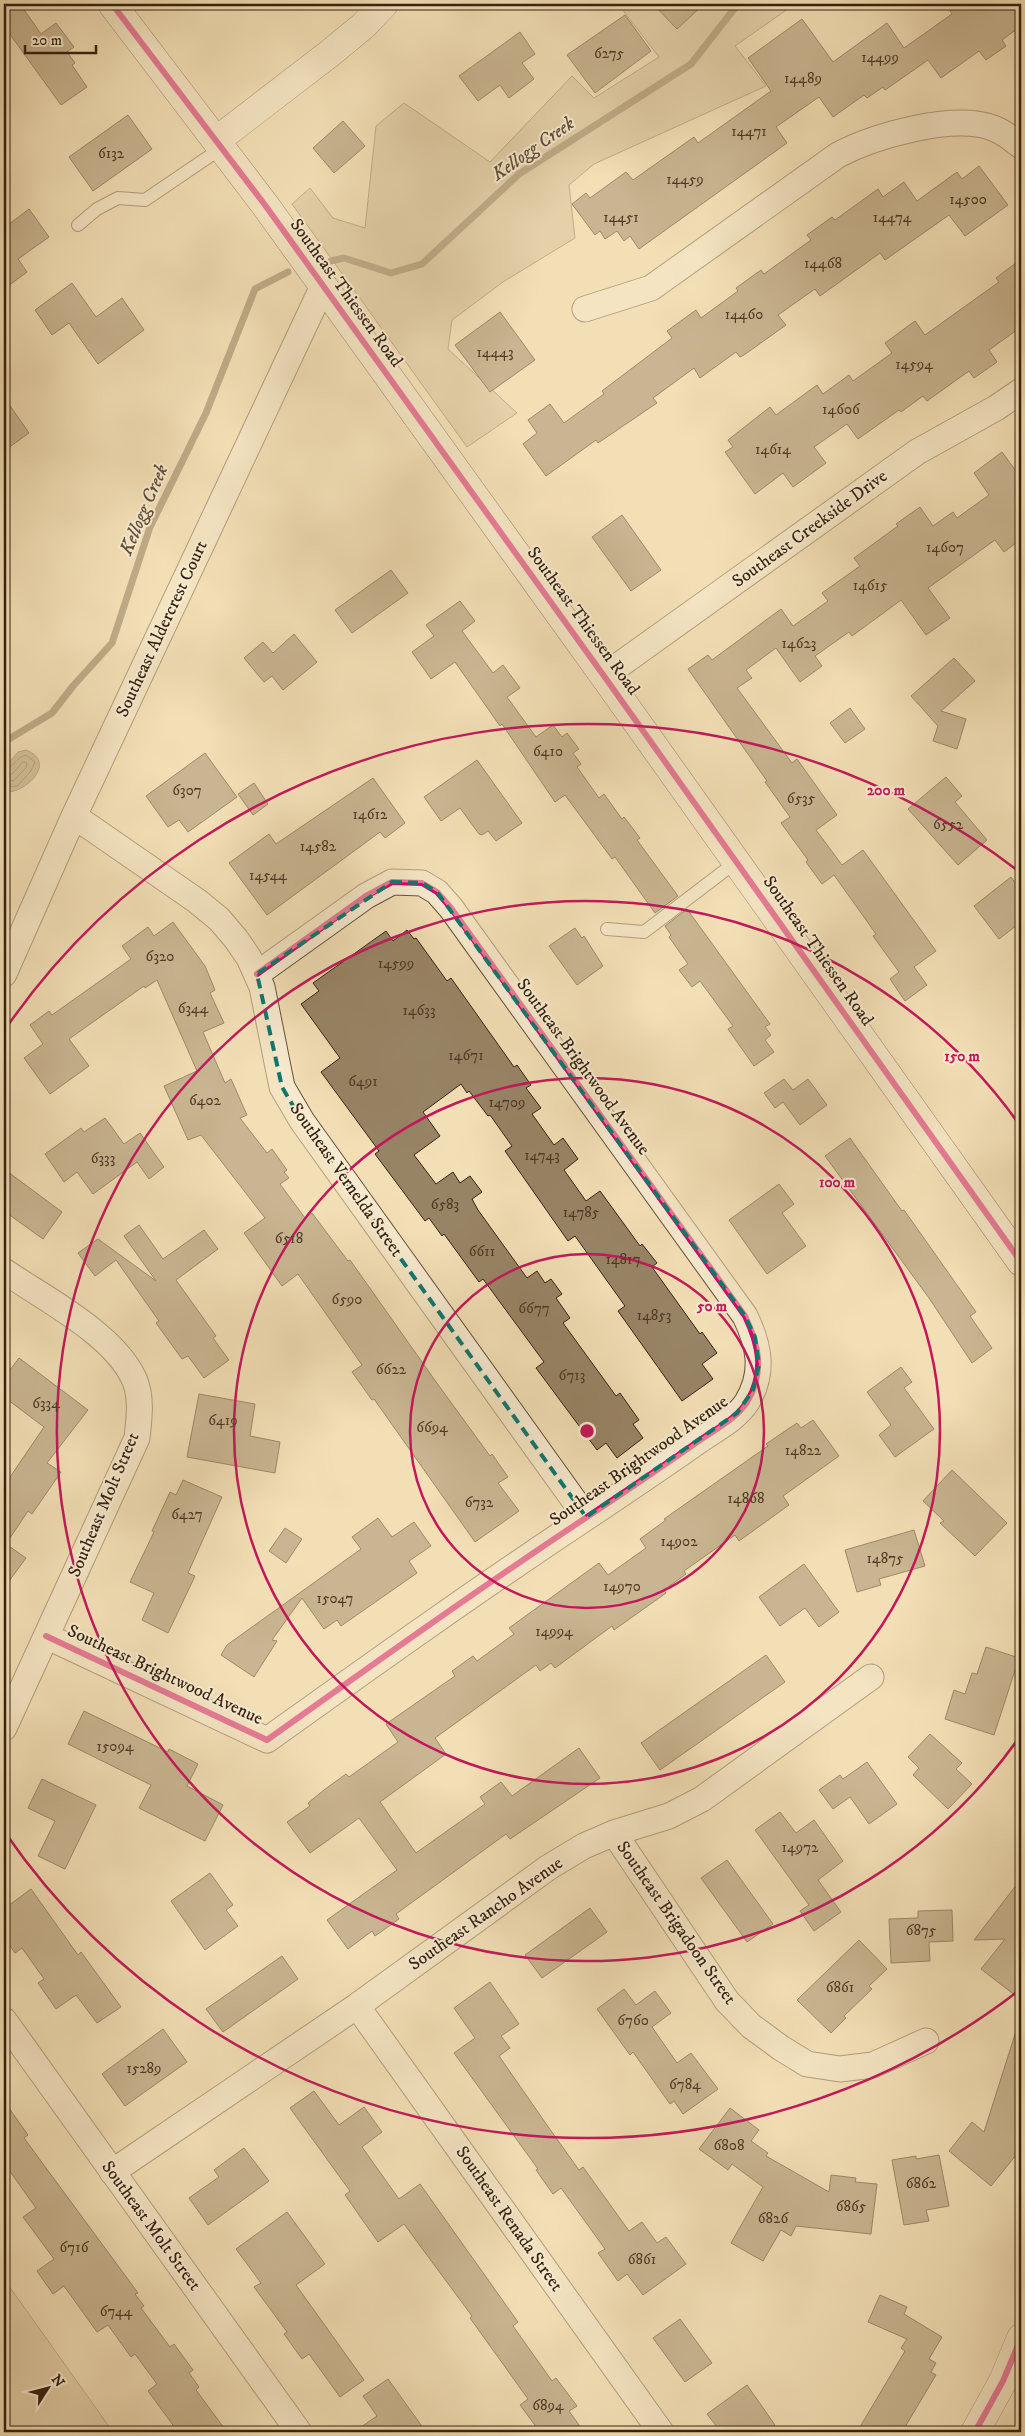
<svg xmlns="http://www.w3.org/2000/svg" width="1025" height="2436" font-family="'IM FELL DW Pica',serif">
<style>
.green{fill:#d3bf99;stroke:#847054}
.water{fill:#b29f7d;stroke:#806d51}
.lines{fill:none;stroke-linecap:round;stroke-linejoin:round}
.shore{stroke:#736046;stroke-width:1}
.stream{stroke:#806d51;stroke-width:7}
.building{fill:#978465;stroke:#34220e}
.service-casing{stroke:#645138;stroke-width:14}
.minor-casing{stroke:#645138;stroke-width:27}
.tertiary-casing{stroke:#645138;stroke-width:29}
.secondary-casing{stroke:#34220e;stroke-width:29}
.service{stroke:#f7ead0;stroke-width:12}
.minor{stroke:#f7ead0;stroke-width:25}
.tertiary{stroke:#f7ead0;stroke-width:28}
.secondary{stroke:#f7ead0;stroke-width:28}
.cycleway-casing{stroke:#f7ead0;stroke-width:9}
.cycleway{stroke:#d6006c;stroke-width:6}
.marked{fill:none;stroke:#0f766e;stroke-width:4;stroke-dasharray:10 6;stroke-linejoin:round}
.ring{fill:none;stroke:#c2185b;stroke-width:2.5}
.labels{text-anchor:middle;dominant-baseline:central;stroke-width:4;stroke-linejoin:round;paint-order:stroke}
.number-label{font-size:15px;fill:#4d3a24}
.street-label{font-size:18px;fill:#34220e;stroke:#f7ead0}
.water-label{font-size:19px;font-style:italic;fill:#604e35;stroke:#f7ead0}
.centre{fill:#c2185b;stroke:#f7ead0;stroke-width:2.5}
.ring-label{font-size:15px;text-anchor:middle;font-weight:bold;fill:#c2185b;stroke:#f7ead0;stroke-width:4;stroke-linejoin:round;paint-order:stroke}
</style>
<rect width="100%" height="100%" fill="#f3dfb6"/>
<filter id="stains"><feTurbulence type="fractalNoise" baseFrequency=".004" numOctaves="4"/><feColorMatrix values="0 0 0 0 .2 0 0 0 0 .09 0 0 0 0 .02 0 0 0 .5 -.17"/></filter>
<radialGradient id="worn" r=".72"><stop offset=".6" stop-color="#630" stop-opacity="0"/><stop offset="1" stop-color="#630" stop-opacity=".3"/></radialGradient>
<path class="green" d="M618,4h177l-60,42 31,40 -172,78 -25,21 6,53 -72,44 -51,38 -4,29 69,64 -50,34 -175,-243 18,-16 23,30 32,10 11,-102 28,-23 86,59 82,-86 22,22 65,-41z
M4,2279l109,153h-109z"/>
<path class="water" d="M26,750c33,13 -3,45 -22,42v-24l14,-16z"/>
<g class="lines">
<path class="shore" d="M23,762l4,1 -1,5 -13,13 -6,-1v-3l6,-4z
M4,770c9,-1 12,-13 22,-15l9,7 -4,9 -14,15 -13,1"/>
<path class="stream" d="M331,261l13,-3 47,15 31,-9 97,-90 172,-110 47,-60
M4,742l48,-29 21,-27 39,-43 38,-116 56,-114 49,-124 33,-17"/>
</g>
<path class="building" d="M4,4h16l21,30 15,-11 18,24 -7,5 8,11 -3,2 15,22 -26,18 -57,-79z
M653,4h51l-27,25z
M946,4h75v22l-19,14 4,6 -20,14 -7,-9 -38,27 -13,-18 -43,30 -2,-3 -16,11 -3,-3 -31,22 -14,-20 -43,30 11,16 -148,106 -9,-13 -6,5 -7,-10 -12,8 -5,-8 -5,4 -23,-31 14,-11 4,5 36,-26 7,8 61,-43 4,6 73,-52 -23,-33 54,-39 31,43 54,-39 17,25 48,-34z
M625,15l26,36 -56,42 -28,-38z
M520,32l15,22 -13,9 12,16 -25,19 -9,-13 -22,16 -19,-25z
M128,115l24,34 -59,42 -24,-34z
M343,121l22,25 -31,27 -21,-25z
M979,166l29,39 -43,31 -16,-21 -64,45 -5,-7 -60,43 -5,-7 -37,26 8,10 -42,30 -4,2 -4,-5 -36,26 -6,-10 -41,30 4,5 -59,40 -2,-3 -50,36 -23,-32 14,-11 -9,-13 22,-16 14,19 40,-29 -2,-3 70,-53 -5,-7 29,-21 5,8 37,-27 -2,-3 25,-18 3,4 47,-34 -4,-5 25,-18 3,3 43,-31 5,8 21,-15 13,19 40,-29 5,7z
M29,209l20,28 -31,22 9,13 -23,17v-61z
M1021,259v68l-32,23 8,12 -23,16 -5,-7 -42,30 -4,-5 -22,16 -2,-2 -41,29 -11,-15 -33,23 12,16 -33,24 -10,-14 -28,21 -30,-42 8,-5 -5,-7 42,-33 6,8 41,-30 6,9 26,-19 4,6 39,-28 -7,-10 30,-22 10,14 74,-53 -3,-4z
M72,283l24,34 26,-19 22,32 -46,34 -29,-41 -17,12 -17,-25z
M500,312l35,48 -45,32 -35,-47z
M4,397l25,36 -25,18z
M1002,452l19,26v61l-17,13 -9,-12 -67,48 22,30 -24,17 -25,-35 -49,36 -3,-4 -34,24 7,10 -22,16 -24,-34 -30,22 6,8 -15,10 55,75 5,-4 40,56 -21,15 26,35 21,-15 73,101 -22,16 13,18 -22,16 -15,-22 9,-7 -26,-36 3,-2 -42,-59 -12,9 -16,-22 2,-2 -27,-37 9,-6 -25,-35 2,-1 -79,-112 20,-14 4,5 69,-51 12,17 35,-25 -6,-8 38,-27 -6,-8 44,-32 -2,-2 24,-17 13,19 20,-14 4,6 32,-23 -15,-22z
M622,515l39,55 -30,21 -39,-54z
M391,570l17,23 -56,40 -17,-23z
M460,601l15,20 -13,10 31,42 10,-8 17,23 -13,9 29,40 17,-12 9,12 5,-4 12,16 -6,4 8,11 -4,3 22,31 5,-4 18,25 2,-2 16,21 -3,2 41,56 -23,17 -40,-56 -3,2 -47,-64 -10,7 -53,-78 -2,2 -45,-64 -24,17 -19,-27 22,-16 -8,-11z
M294,634l23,28 -34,28 -11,-14 -8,6 -20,-24 19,-16 10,11z
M954,658l21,23 -34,30 25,8 -9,30 -24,-8 5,-15 -27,-30z
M850,708l15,21 -20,14 -15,-20z
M205,753l32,44 -49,35 -9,-12 -11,7 -22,-31z
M477,760l45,63 -26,18 -8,-10 -6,4 -3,-1 -19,-26 -19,13 -17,-24z
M946,777l16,19 -7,6 32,38 -29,25 -50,-56z
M373,778l32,45 -20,15 -5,-6 -113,83 -38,-52 40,-29 7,10z
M254,783l14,21 -15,11 -15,-21z
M1011,877l10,14v31l-22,17 -25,-33z
M687,909l83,115 -5,3 6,8 -6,5 9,12 -20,14 -26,-37 5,-3 -33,-45 -8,6 -13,-17 9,-6 -19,-27 2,-2 -6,-9z
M173,922l32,44 10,24 -5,3 14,30 -21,9 22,51 6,-4 16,36 -7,3 27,35 5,-4 15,21 -3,2 5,6 -9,6 25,34 7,-5 36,48 2,-1 89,126 51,70 2,-2 16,23 -10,6 21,28 -44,31 -101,-143 -2,1 -20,-28 10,-7 -64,-91 -16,12 -38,-53 21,-15 -64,-83 -13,5 -24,-54 33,-15 -40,-91 -12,8 -1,-2 -75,53 20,27 -39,28 -26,-36 19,-14 -13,-19 19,-14 3,4 79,-56 -9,-13 26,-19 6,9z
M575,928l7,10 2,-2 19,30 -26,19 -28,-39z
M407,930l7,9 2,-1 31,43 4,-3 63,89 3,-2 14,20 -5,3 15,20 -9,6 22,31 9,-7 15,21 -14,11 22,31 14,-10 40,55 2,-2 15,19 -5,4 48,67 2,-2 15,21 -15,11 11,15 -31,22 -64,-90 7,-5 -50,-70 -7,5 -63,-90 7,-5 -22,-31 -2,1 -19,-25 -2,2 -6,-9 -38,28 17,24 -26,19 22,29 17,-12 7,11 10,-7 12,16 -10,7 6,11 49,68 10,-7 8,12 6,-4 11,15 -6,4 14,20 -7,5 53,73 4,-3 19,27 -6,4 10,14 -26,20 -11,-15 -9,7 -61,-82 8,-6 -61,-83 -4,3 -35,-48 -2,2 -13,-18 -4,3 -50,-67 4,-3 -58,-79 19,-14 -39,-54 18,-13 -6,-8 73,-52 7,10z
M784,1079l9,11 15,-11 19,26 -27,20 -17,-23 -8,6 -11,-15z
M105,1118l19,26 16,-11 24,34 -15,12 -12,-17 -44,32 -16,-22 -13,10 -19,-28 36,-26 3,4z
M850,1138l52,73 2,-1 72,102 -6,4 22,32 -20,15 -43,-65 -104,-142z
M4,1169l58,43 -19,27 -39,-28z
M779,1184l15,20 -12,9 24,33 -39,28 -38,-54z
M139,1225l24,34 41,-29 14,19 -42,31 40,56 -3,2 16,22 -25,18 -16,-22 -6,3 -26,-36 3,-2 -43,-61 -21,16 -17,-23 20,-14 58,42 -32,-45z
M19,1358l69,52 -41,53 14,9 -29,42 -4,-3 -22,33 20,14 -22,30v-102l40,-59 -40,-30v-19z
M901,1367l11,15 -8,6 30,41 -39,28 -16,-22 12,-10 -24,-33z
M199,1394l56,10 -5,32 30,6 -5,31 -88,-16z
M813,1420l26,36 -56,40 6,9 -50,36 -4,-6 -51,36 2,3 -22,16 2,3 -52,37 -2,-4 -57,42 -4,-5 -11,8 -4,-6 -101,73 11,16 -66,48 36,51 69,-49 -5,-7 21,-15 11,14 67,-48 21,30 -90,61 -4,-5 -110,80 3,5 -24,17 -3,-5 -24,18 -21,-29 70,-50 -38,-52 -49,35 -23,-31 23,-16 -2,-3 16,-13 22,-16 3,3 49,-35 -12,-18 69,-48 -3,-5 21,-15 4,5 37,-27 -5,-6 90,-65 9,12 38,-27 -6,-9 26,-19 -2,-1 104,-73 -2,-2 31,-21 4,5z
M952,1470l55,53 -32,33 -35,-33 4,-2 -21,-20z
M183,1480l39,17 -34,76 7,3 -27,57 -26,-13 12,-27 -24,-11 24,-50 -2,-1 18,-39 6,3z
M378,1518l14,19 22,-15 17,24 -22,15 8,12 -76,53 -4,-6 -13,9 -22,-31 -30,42 5,1 -23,36 -33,-22 6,-10 134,-96 -9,-12z
M285,1528l17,11 -16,24 -17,-12z
M914,1530l11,36 -46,13 2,6 -24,7 -12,-42z
M804,1564l35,48 -20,15 -14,-19 -25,18 -21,-29z
M986,1647l33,11 -25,77 -49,-16 9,-29 11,4 7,-21 5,1z
M766,1655l19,27 -125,88 -19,-27z
M84,1711l84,41 1,-3 29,15 -11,22 36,19 -18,36 -66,-33 12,-23 -83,-41z
M930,1734l32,29 -6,6 16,15 -24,25 -35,-34 6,-7 -11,-11z
M867,1762l30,42 -28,20 -19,-27 -17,12 -14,-19 21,-15 3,4z
M42,1779l54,26 -31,64 -27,-13 17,-35 -27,-13z
M780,1812l16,21 18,-13 29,41 -25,19 23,32 -27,19 -14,-20 9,-6 -54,-75z
M727,1860l46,64 -26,18 -46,-64z
M210,1873l23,32 -7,5 12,16 -33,24 -34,-49z
M1021,1879v121l-40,-31 24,-30 -31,1z
M31,1889l47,66 3,-3 40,55 -24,16 -21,-28 -20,14 -18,-26 6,-4 -22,-31 -7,5 -11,-16v-28z
M590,1908l17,24 -65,46 -17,-23z
M952,1910l1,31 -24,1 1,19 -39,2 -2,-44 29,-1v-7z
M859,1940l28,29 -18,17 3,3 -28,27 2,2 -15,15 -34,-33z
M282,1956l16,23 -75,53 -17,-23z
M490,1982l29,42 -18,12 9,12 -11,8 50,72 30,42 4,-3 46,64 13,-9 15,21 9,-6 20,27 -43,31 -16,-21 -9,7 -20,-28 7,-4 -44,-61 -8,6 -17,-24 2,-1 -84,-116 21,-15 -21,-30z
M624,1989l12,16 19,-14 16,22 -19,14 25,36 14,-10 27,36 -35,25 -9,-13 -4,3 -37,-52 -3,3 -33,-46z
M1017,2028l4,1v120l-30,37 -42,-35 23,-29 12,10z
M163,2029l24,33 -62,44 -23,-32z
M314,2091l25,34 25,-18 18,25 -20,15 37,52 21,-15 98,138 -5,4 39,55 4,-3 21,28 -8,5 15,21h-44l-20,-27 8,-6 -58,-81 2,-2 -68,-92 -26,18 -33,-47 5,-4 -60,-83z
M4,2101l24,34 -4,3 114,155 -3,1 9,12 -3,2 29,39 4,-3 19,26 -4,3 10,14 -3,3 31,42h-49l-30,-41 9,-7 -22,-30 -4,3 -23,-32 -11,7 -33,-46 -11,8 -16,-23 17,-12 -31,-42 13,-9 -32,-45z
M730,2108l29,22 -8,11 17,12 -2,3 63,36 2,-17 25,3 -1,4 22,2 -6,50 -75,-8 -5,10 -10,-6 -18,31 -32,-18 32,-56 -31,-23 -4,6 -29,-21z
M244,2148l25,33 -61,44 -19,-27 30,-21 -5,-7z
M939,2155l10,51 -23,4 3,11 -25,4 -12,-65 24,-4v3z
M287,2212l38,52 -29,21 68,95 -24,17 -31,-43 -7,5 -18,-25 3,-2 -33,-45 7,-4 -25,-34z
M880,2295l27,12 -3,7 38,23 -13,22 7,4 -5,9 5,3 -34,57h-45l48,-81 -4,-3 6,-9 -39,-17z
M680,2319l32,44 -27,19 -32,-44z
M388,2379l38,53h-72l23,-16 -14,-20z
M747,2385l28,40 -10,7h-44l-14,-18z"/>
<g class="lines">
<defs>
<path id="service" d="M78,225l19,-16 21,-11 27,2 78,-53
M607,929l37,3 92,-70"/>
<path id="minor" d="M585,309l66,-21 187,-133c36,-19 115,-42 155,-27 11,4 19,11 28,18
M604,676l313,-224 79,-44 25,-17
M74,816l123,85 22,18 17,20 13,19 13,29 20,100 20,34 284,396
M4,974l70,-158 249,-530
M4,1271c41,28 112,64 131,110 7,18 4,38 2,57l-133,290
M46,1636l221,104c105,-75 210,-150 317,-221 39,-26 78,-52 116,-79 16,-11 36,-21 47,-38 18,-30 12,-57 -2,-86l-294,-408 -14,-16 -15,-9 -30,-1 -26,14 -109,78
M614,1833l113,168 24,25 30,22 26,16 33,5 33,-4 53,-24
M357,2006l304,426
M4,2020l295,412
M112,2172l245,-166 192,-139 35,-21 30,-13 55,-17 33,-17 169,-122"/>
<path id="tertiary" d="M217,140l112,-86 34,-28 21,-22
M975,2432l28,-51 18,-43"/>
<path id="secondary" d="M112,4l153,201 339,471 417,586"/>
</defs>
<use href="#service" class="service-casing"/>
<use href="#minor" class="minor-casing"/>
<use href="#tertiary" class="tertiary-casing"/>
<use href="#secondary" class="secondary-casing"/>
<use href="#service" class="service"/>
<use href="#minor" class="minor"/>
<use href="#tertiary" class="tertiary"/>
<use href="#secondary" class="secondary"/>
<defs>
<path id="cycleway" d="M112,4l153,201 339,471 417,586
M46,1636l221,104c105,-75 210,-150 317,-221 39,-26 78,-52 116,-79 16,-11 36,-21 47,-38 18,-30 12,-57 -2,-86l-294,-408 -14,-16 -15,-9 -30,-1 -26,14 -109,78
M975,2432l28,-51 18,-43"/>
</defs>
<use href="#cycleway" class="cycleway-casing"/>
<use href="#cycleway" class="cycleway"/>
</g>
<path d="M0 0H1025V2436H0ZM392,882l30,1 15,9 308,424 10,21 4,28 -6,25 -16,23 -151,104 -284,-396 -20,-34 -25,-113z" fill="#f3dfb6" fill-opacity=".55" fill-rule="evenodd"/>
<path class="marked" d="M392,882l30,1 15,9 308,424 10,21 4,28 -6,25 -16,23 -151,104 -284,-396 -20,-34 -25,-113z"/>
<g class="ring">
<circle cx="587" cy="1431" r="177"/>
<circle cx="587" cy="1431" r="353"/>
<path d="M1021 1735A530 530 0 1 1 1021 1127"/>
<path d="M1017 1992A707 707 0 0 1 4 1831M4 1031A707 707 0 0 1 1017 870"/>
</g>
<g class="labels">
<g class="number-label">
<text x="609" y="53">6275</text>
<text x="880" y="57">14499</text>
<text x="803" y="78">14489</text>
<text x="749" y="131">14471</text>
<text x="111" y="153">6132</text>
<text x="685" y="179">14459</text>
<text x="968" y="199">14500</text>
<text x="621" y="217">14451</text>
<text x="892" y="217">14474</text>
<text x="823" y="263">14468</text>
<text x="744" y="314">14460</text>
<text x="495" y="352">14443</text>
<text x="914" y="364">14594</text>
<text x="841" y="409">14606</text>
<text x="773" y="449">14614</text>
<text x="945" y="547">14607</text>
<text x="870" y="585">14615</text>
<text x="799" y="643">14623</text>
<text x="548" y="751">6410</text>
<text x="187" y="790">6307</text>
<text x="801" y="798">6535</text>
<text x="370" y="814">14612</text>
<text x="948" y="824">6552</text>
<text x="318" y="846">14582</text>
<text x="268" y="875">14544</text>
<text x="160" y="956">6320</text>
<text x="396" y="963">14599</text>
<text x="193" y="1008">6344</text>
<text x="419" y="1010">14633</text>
<text x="466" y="1055">14671</text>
<text x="363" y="1081">6491</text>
<text x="205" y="1100">6402</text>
<text x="507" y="1102">14709</text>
<text x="542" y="1155">14743</text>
<text x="103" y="1158">6333</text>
<text x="445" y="1204">6583</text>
<text x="581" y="1212">14785</text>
<text x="289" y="1238">6518</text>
<text x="482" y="1251">6611</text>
<text x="623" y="1259">14817</text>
<text x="347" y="1299">6590</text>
<text x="534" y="1308">6677</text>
<text x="654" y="1315">14853</text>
<text x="391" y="1369">6622</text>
<text x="572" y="1375">6713</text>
<text x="46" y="1403">6334</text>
<text x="223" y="1420">6419</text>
<text x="432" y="1427">6694</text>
<text x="803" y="1450">14822</text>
<text x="746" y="1498">14868</text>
<text x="479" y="1502">6732</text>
<text x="187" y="1514">6427</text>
<text x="679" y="1541">14902</text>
<text x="885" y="1558">14875</text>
<text x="622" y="1586">14970</text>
<text x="335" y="1598">15047</text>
<text x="554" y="1631">14994</text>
<text x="115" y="1746">15094</text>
<text x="800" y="1847">14972</text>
<text x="921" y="1930">6875</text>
<text x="840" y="1987">6861</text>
<text x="633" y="2020">6760</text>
<text x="144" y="2068">15289</text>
<text x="685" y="2084">6784</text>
<text x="729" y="2145">6808</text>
<text x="921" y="2183">6862</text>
<text x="851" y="2206">6865</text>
<text x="773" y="2218">6826</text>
<text x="74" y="2247">6716</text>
<text x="642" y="2259">6861</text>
<text x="116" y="2311">6744</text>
<text x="548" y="2405">6894</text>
</g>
<g class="street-label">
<text transform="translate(346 293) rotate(54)">Southeast Thiessen Road</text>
<text transform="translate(810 529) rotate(-36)">Southeast Creekside Drive</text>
<text transform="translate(583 621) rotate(54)">Southeast Thiessen Road</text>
<text transform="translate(162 629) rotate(-65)">Southeast Aldercrest Court</text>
<text transform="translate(818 951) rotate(55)">Southeast Thiessen Road</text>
<text transform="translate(583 1067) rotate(54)">Southeast Brightwood Avenue</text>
<text transform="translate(346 1180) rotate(55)">Southeast Vernelda Street</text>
<text transform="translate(639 1461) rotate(-35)">Southeast Brightwood Avenue</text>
<text transform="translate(104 1505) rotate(-67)">Southeast Molt Street</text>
<text transform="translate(165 1675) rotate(25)">Southeast Brightwood Avenue</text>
<text transform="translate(486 1914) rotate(-35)">Southeast Rancho Avenue</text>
<text transform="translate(676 1923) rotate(55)">Southeast Brigadoon Street</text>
<text transform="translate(509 2219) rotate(55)">Southeast Renada Street</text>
<text transform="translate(151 2226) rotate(54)">Southeast Molt Street</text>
</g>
<g class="water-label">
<text transform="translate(533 149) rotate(-35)">Kellogg Creek</text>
<text transform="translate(144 510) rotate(-67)">Kellogg Creek</text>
</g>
</g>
<circle cx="587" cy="1431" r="8" class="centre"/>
<g class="ring-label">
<text x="886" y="795">200 m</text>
<text x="962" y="1061">150 m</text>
<text x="837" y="1187">100 m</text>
<text x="712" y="1311">50 m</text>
</g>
<rect width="1025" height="2436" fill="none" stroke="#f3dfb6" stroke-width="20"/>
<rect x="5" y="5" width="1015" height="2426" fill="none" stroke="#34220e" stroke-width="2.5"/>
<rect x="10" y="10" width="1005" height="2416" fill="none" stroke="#34220e"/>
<g transform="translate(48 2388) rotate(54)" stroke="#f7ead0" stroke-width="4" paint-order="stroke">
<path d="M0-4L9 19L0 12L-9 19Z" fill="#34220e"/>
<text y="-8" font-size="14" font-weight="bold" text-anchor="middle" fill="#34220e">N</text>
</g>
<path d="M25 45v8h71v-8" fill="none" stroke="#34220e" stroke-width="2.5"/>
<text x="32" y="45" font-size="15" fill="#34220e" stroke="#f7ead0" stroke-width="4" paint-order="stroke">20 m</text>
<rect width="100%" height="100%" filter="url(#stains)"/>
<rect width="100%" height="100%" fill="url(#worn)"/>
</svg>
